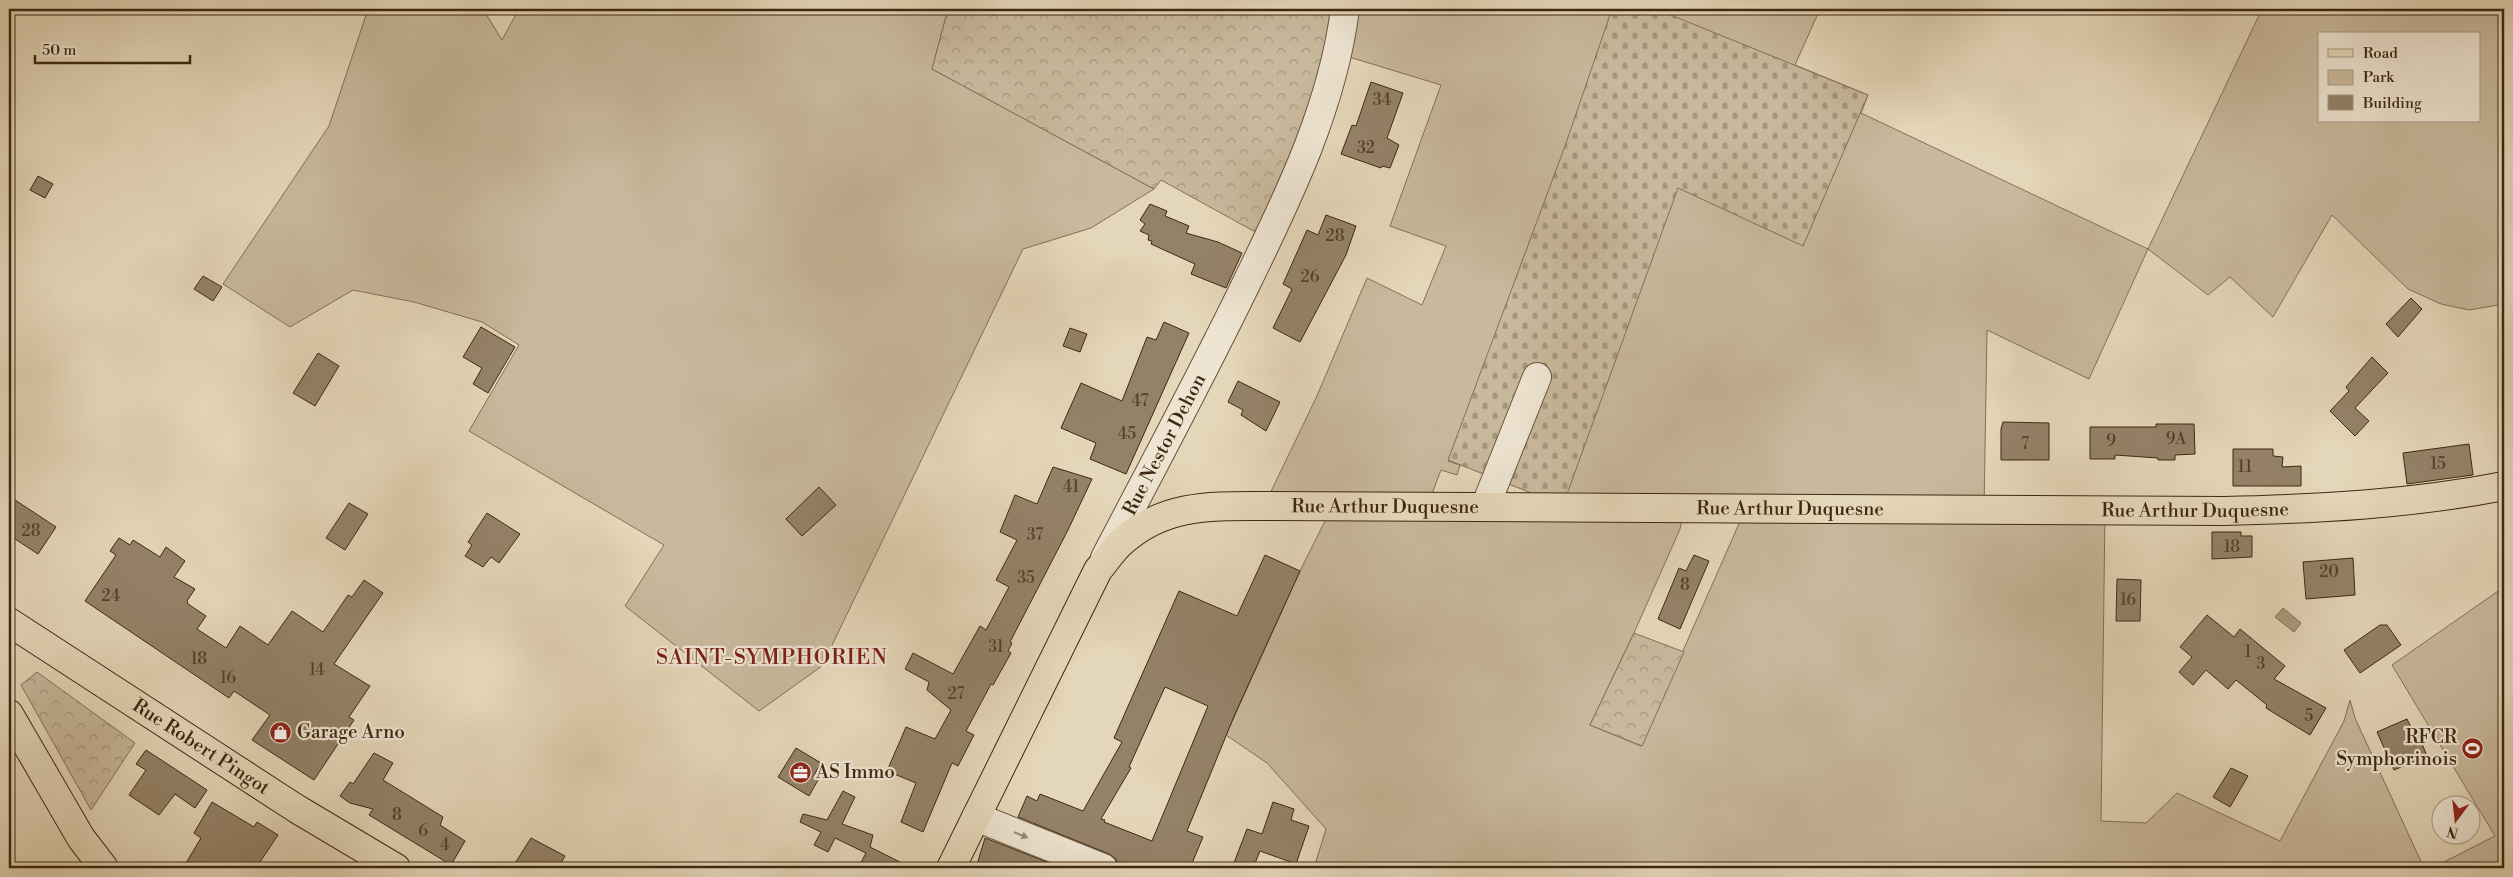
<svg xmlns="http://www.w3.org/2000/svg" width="2513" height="877" font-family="'Libre Bodoni',serif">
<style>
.green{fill:#c8b89c;stroke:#837056;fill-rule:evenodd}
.forest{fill:url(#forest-crowns);stroke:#837056}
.cemetery{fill:url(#cemetery-stones);stroke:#837056}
.water{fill:#ac9b7f;stroke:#806d53}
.building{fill:#948268;stroke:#3e2811;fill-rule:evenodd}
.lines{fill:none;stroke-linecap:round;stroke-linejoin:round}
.minor-casing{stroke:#68543b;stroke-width:30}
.major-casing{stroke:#3e2811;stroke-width:30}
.minor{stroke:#ede4d1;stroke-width:28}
.major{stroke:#e4d6b8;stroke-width:28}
.oneway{fill:#968671}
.labels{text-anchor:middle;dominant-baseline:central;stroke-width:4.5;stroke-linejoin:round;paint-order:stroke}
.number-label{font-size:16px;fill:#543e27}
.street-label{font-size:19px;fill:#3e2811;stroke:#ede4d1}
.poi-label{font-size:19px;fill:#3e2811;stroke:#ede4d1;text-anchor:start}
.quarter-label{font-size:21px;letter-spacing:1px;fill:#7a1f14;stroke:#ede4d1}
</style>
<defs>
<pattern id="forest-crowns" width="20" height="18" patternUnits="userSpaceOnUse" patternTransform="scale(1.25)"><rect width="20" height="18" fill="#c8b89c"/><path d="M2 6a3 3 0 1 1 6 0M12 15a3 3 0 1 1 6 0" fill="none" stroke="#a4967e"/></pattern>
<pattern id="cemetery-stones" width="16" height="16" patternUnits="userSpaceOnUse" patternTransform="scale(1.25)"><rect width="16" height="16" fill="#c8b89c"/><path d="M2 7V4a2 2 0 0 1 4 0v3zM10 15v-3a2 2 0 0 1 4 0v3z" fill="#a4967e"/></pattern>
</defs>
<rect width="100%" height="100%" fill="#e4d6b8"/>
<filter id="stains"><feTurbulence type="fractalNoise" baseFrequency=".004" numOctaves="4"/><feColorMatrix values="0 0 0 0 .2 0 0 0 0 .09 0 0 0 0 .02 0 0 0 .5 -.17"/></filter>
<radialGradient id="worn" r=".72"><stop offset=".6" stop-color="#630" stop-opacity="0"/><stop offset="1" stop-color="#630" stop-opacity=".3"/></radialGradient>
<path class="green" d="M368,9h115l19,31 17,-31h429l-16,60 222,120 -63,39 -68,21 -201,417 -63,45 -134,-105 39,-61 -195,-114 50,-86 -37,-23 -68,-20 -61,-12 -63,37 -67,-43 106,-158z
M1345,9h475l-25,56 73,30 -7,18 287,136 114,-240h242v295l-35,6 -28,-6 -33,-15 -76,-74 -59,102 -43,-40 -22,18 -60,-46 -59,130 -102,-49 -3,180 121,1 -4,310 45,2 31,-30 103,48 64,-120 6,-21 5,18 69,150h-1110l12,-39 -59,-66 -41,-28 74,-164 32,-64 -68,-1 52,-108 51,-120 55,27 24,-59 -56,-20 51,-141 -105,-32zM2319,34h160v87h-160zM1663,184l-110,324 -126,-1 14,-37 16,5 3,-10 -12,-4zM1685,509l60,1 -104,236 -51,-21 44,-92 46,-104z
M2504,587v281h-72l63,-32 -103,-171z"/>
<path class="forest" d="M948,9h397l-77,230 -107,-59 -7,9 -222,-120z
M1634,633l50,19 -42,94 -52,-21z
M37,672l98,71 -44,67 -70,-125z"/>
<path class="cemetery" d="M1612,9h44l212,86 -65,151 -125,-58 -116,320 -13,-8 -101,-40 117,-314z"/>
<path class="water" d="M2283,608l18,15 -7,9 -19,-15z"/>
<path class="building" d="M1371,82l32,11 -16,45 12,7 -9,23 -8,-2 -1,2 -40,-14 11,-29 4,1z
M38,176l15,8 -8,14 -15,-8z
M1150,204l17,7 -2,5 24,10 -3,7 32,9 24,11 -16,35 -35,-14 4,-10 -44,-20 1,-3 -4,-1 1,-5 -9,-4 5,-7 -5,-4z
M1326,215l30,11 -10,29 -46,87 -27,-14 19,-39 -9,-5 24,-54 11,5z
M203,276l19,11 -9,14 -19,-12z
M2411,298l11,11 -24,28 -12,-13z
M1164,322l25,11 -63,141 -36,-15 6,-16 -35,-15 20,-45 41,18 25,-64 9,3z
M481,327l34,20 -27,46 -15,-9 9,-16 -19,-11z
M1070,328l17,6 -7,18 -17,-6z
M318,353l21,13 -24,40 -22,-13z
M2372,357l16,16 -33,35 14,13 -14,15 -25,-25 19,-20 -3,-4z
M1238,381l42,21 -14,29 -25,-16 2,-5 -15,-8z
M2003,422l46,1v37h-48v-31z
M2156,424h38l1,30 -20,1v5h-17v-2l-43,-3v4h-25v-32h66z
M2469,444l4,31 -66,9 -4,-31z
M2233,449h40v7l10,1 -1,10 19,-1v20h-68z
M1053,467l39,12 -24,51 -58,112 2,1 -4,8 3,2 -18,32 -2,-1 -25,47 8,4 -16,31 -6,-3 -29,69 -22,-10 15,-39 -29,-12 19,-44 29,12 16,-29 -24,-20 2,-8 -24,-13 8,-16 40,21 27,-48 6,4 23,-43 -13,-7 21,-40 -17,-8 15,-37 22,9z
M819,487l17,18 -34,31 -16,-17z
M9,496l47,31 -18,27 -29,-19z
M349,503l19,11 -23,36 -19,-12z
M487,513l33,21 -21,29 -8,-6 -8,10 -18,-11 7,-11 -4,-3z
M2212,532h29v4h11v21l-40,2z
M119,538l11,7 3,-5 27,17 6,-10 19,14 -11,16 21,12 -8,12 1,3 18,12 -9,13 29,19 14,-22 28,19 24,-34 31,21 25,-37 4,2 12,-17 19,13 -49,71 36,22 -21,31 5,3 -40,60 -62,-40 18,-25 -36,-24 -5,7 -144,-97 31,-46 -6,-4z
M1265,555l35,16 -65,143 -48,117 16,6 -13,31h-72l-2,-9 -7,-5 -91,-37 9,-21 10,5 3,-7 43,17 39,-69 -8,-4 65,-147 58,25zM1165,687l43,19 -56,135 -48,-19 1,-2 -4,-1 30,-51 -2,-1z
M1694,555l15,6 -29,68 -22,-10 21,-51 7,3z
M2353,558l2,37 -49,4 -3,-37z
M2117,579l24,1 -1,41h-24z
M2207,615l27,22 6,-8 45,37 -11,13 52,29 -16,27 -44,-27 1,-3 -31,-25 -8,9 -22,-19 -13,15 -14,-13 13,-15 -12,-10z
M2380,625h7l14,20 -41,28 -16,-23z
M2407,719l6,12 3,-2 11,27 -33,14 -17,-38z
M796,748l25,15 -8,14 5,3 -9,16 -31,-19z
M146,750l61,40 -12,18 -20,-14 -16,21 -30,-20 17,-25 -10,-6z
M374,753l19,10 -10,17 60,37 -3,8 25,16 -14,24 -82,-50 4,-6 -23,-6 -10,-7 10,-14 3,2z
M2231,768l17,8 -18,31 -17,-10z
M843,791l12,6 -13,27 31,11 -3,12 42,21h-54l8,-15 -31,-15 -7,14 -14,-7 7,-13 -21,-10 3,-8 24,6z
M212,802l42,25 3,-5 21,13 -22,33h-73l18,-30 -7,-5z
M1273,802l21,7 -3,11 18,6 -13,38 -36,-13 -7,17h-21l15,-39 15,5z
M531,838l34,18 -7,12h-46z
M985,838l21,8 56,22h-39l-15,-5 -2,5h-30z"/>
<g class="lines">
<defs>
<g id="minor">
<path d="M1485,507l52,-130"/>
<path id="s1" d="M1105,558c48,-92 97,-183 142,-276 42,-86 86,-177 98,-273"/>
<path d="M976,817l127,51"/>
</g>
<g id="major">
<path id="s2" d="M9,622l288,187 99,59"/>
<path d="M9,714l72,124 23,30"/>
<path id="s3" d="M951,868l147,-298c8,-9 15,-21 25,-29 42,-37 88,-35 141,-35l960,5c94,-2 188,-7 280,-25"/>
</g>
</defs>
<use href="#minor" class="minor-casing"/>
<use href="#major" class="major-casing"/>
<use href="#minor" class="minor"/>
<use href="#major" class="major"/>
</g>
<defs><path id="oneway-solid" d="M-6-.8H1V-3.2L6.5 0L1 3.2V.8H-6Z" transform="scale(1.25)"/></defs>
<use class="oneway" href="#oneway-solid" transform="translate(1021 835) rotate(22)"/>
<defs>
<symbol id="shop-disc" viewBox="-11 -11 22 22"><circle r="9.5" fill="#8f2418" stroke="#ede4d1"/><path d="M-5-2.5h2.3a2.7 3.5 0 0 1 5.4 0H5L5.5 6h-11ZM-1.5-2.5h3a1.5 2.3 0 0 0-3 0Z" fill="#fff"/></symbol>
<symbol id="stadium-disc" viewBox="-11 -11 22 22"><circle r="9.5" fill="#8f2418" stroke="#ede4d1"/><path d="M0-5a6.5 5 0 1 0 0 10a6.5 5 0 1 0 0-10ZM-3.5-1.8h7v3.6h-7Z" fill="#fff"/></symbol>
<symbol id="office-disc" viewBox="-11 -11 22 22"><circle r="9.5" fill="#8f2418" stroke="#ede4d1"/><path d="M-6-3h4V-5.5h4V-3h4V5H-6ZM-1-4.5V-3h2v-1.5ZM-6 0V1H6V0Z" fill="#fff"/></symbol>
</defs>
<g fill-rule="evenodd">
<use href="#shop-disc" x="268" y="720" width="25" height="25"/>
<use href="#stadium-disc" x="2460" y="736" width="25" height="25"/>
<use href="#office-disc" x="788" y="760" width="25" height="25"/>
</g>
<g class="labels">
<g class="number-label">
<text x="1382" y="100">34</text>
<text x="1366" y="148">32</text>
<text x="1335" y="236">28</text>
<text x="1310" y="277">26</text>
<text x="1140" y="401">47</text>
<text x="1127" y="434">45</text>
<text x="2176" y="439">9A</text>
<text x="2111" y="441">9</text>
<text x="2025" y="444">7</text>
<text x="2438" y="464">15</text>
<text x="2245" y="467">11</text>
<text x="1071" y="487">41</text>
<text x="31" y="531">28</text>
<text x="1035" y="535">37</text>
<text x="2232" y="547">18</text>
<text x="2329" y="572">20</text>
<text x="1026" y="578">35</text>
<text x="1685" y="585">8</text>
<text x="111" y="596">24</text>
<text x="2128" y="600">16</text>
<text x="996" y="647">31</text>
<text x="2248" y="652">1</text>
<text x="199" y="659">18</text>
<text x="2261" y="664">3</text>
<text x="317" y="670">14</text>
<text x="228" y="678">16</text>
<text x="956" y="694">27</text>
<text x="2309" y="716">5</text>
<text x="397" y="815">8</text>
<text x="423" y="831">6</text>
<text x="445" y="845">4</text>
</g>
<g class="street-label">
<text stroke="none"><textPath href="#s1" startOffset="128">Rue Nestor Dehon</textPath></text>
<text stroke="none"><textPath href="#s3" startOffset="641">Rue Arthur Duquesne</textPath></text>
<text stroke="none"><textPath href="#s3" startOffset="1046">Rue Arthur Duquesne</textPath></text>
<text stroke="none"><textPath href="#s3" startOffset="1451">Rue Arthur Duquesne</textPath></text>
<text stroke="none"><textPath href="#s2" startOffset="229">Rue Robert Pingot</textPath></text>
</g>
<g class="poi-label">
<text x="297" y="732">Garage Arno</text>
<text x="2457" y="737" text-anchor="end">RFCR<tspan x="2457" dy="22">Symphorinois</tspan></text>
<text x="816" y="772">AS Immo</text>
</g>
<g class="quarter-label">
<text x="772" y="658">SAINT-SYMPHORIEN</text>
</g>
</g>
<rect width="2513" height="877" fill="none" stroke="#e4d6b8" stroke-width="30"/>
<rect x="10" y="10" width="2493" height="857" fill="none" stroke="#3e2811" stroke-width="2.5"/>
<rect x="15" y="15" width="2483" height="847" fill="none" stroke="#3e2811"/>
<rect x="2318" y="32" width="162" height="90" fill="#ede4d1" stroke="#a79984"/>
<rect x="2328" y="49" width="25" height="8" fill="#e4d6b8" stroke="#a79984"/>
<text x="2363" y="58" font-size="15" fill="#3e2811">Road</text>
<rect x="2328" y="70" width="25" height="15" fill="#c8b89c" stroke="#a79984"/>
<text x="2363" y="82" font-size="15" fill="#3e2811">Park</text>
<rect x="2328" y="95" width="25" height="15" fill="#948268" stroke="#a79984"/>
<text x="2363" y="108" font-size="15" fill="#3e2811">Building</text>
<g transform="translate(2456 820) rotate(195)"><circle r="24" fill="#ede4d1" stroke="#a79984"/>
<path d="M0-4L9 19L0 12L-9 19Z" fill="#8f2418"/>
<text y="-8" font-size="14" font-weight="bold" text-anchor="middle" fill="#3e2811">N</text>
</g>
<path d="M35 55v8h155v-8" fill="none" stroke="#3e2811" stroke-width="2.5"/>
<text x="42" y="55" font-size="15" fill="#3e2811" stroke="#ede4d1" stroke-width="4" paint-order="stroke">50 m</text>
<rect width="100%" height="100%" filter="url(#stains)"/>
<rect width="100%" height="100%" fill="url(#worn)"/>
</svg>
